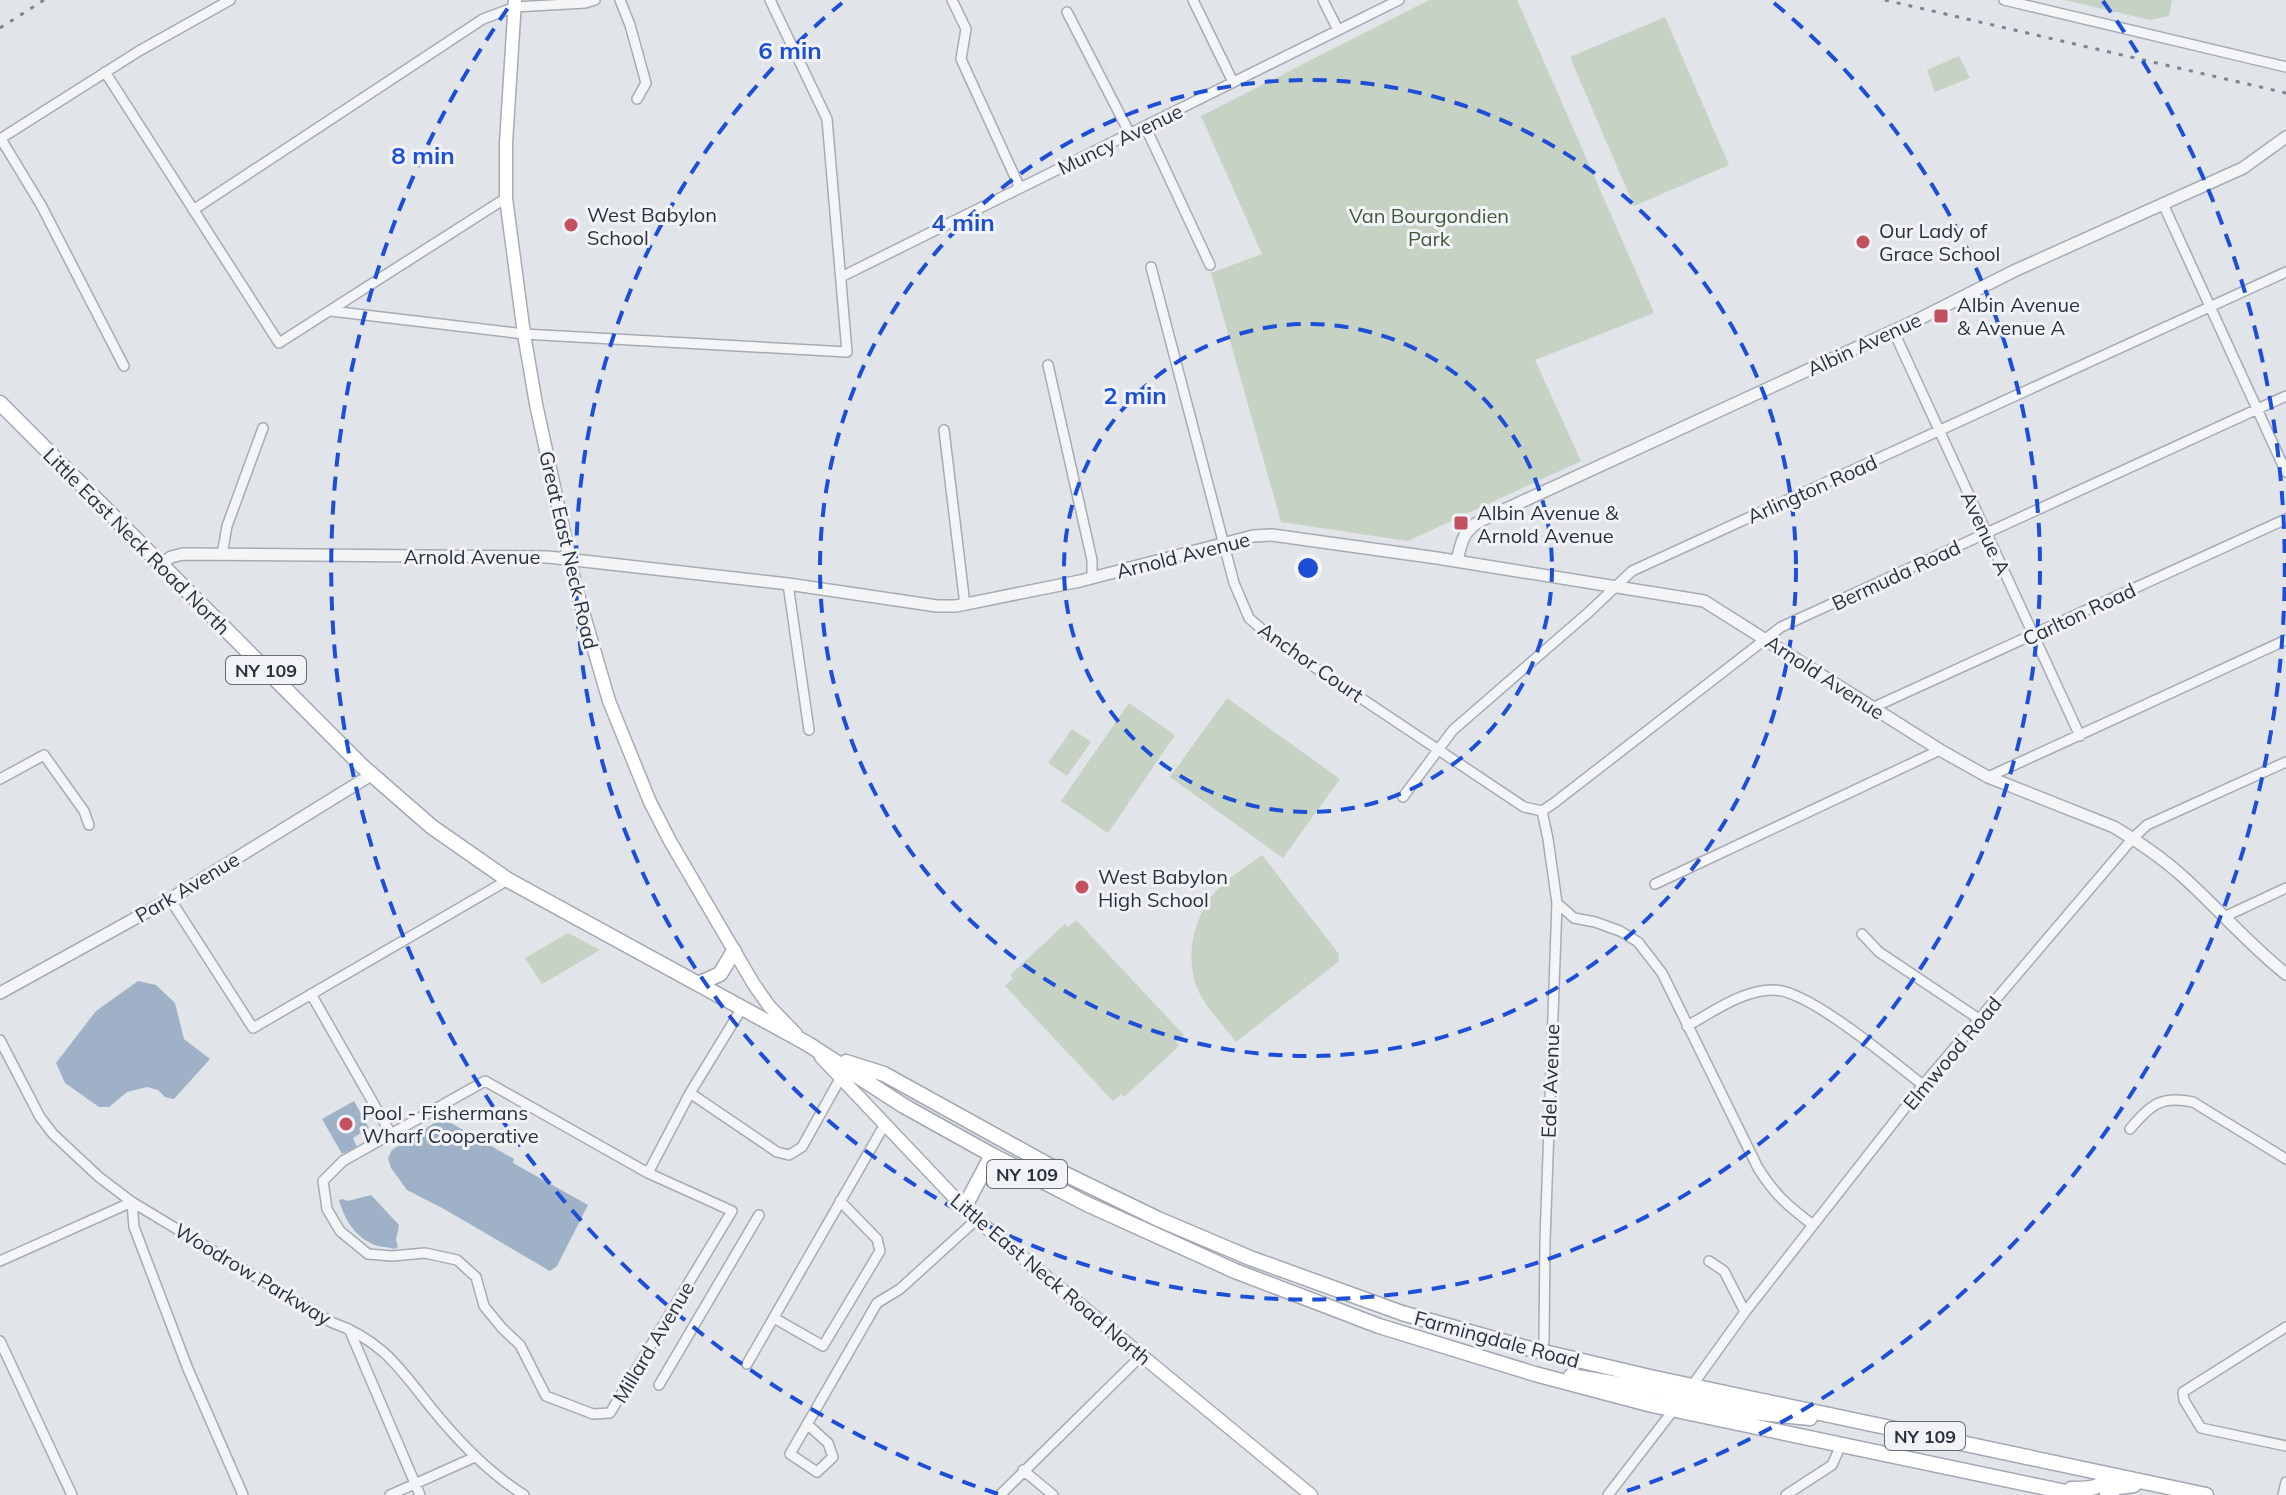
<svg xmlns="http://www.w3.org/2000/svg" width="2286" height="1495" font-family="Mulish,sans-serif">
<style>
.green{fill:#c6d2c3}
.water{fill:#9fb1c6}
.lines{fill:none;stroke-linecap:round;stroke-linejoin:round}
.minor-casing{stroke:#a7abb3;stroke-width:12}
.tertiary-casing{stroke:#a7abb3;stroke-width:14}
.secondary-casing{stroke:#a7abb3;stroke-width:15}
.primary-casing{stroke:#a2a8b3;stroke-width:17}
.minor{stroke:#f4f5f7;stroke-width:9}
.tertiary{stroke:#f4f5f7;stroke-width:11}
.secondary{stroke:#fff;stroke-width:12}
.primary{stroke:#fff;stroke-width:14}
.rail{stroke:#7c8391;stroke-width:3;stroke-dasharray:4 8;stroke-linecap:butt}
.ring{fill:none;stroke:#1d4ed8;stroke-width:4;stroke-dasharray:14 10}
.poi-dot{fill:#c3515f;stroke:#f1f3f6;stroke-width:3}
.labels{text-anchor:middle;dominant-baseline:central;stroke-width:6;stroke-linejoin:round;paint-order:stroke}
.shield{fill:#f1f3f6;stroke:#666c76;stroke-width:2}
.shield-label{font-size:18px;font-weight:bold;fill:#2b323f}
.street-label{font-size:20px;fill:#2b323f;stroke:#f1f3f6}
.poi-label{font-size:20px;fill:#2b323f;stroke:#f1f3f6;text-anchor:start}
.park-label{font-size:20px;fill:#3f5a39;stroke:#f1f3f6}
.centre{fill:#1d4ed8;stroke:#f1f3f6;stroke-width:4}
.ring-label{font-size:24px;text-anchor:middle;font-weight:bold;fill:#1d4ed8;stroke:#f1f3f6;stroke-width:6;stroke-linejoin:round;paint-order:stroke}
</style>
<rect width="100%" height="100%" fill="#e1e4e9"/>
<path class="green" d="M1429,0h88l137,313 -119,47 46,101 -173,80 -127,-19 -70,-249 51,-19 -61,-138z
M2065,0h107l-3,16 -19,4z
M1665,17l64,148 -95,41 -64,-149z
M1959,56l11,22 -35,14 -8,-22z
M1227,698l113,81 -57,79 -113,-81z
M1129,703l46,32 -67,98 -47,-32z
M1072,729l19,13 -24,34 -19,-13z
M1262,855l77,99 -1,8 -102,80c-11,-15 -25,-29 -34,-44 -20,-34 -10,-82 16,-109 12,-13 30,-23 44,-34z
M1076,920l108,115 -8,7 3,4 -55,51 -3,-3 -8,7 -108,-115 8,-8 -3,-3 55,-51 3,3z
M568,933l32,17 -58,34 -17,-26z"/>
<path class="water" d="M138,981l18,4 19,18 9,36 26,20 -36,40 -9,-2 -7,-7 -11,-3 -20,5 -18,15h-10l-34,-24 -9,-20 40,-52z
M354,1101l15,27 -16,10 4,9 -15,7 -20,-35z
M442,1118l72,41 -1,4 75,42 -31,61 -7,5 -106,-62 -37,-19 -16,-22 -3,-10 4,-8z
M371,1195l28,30 -3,15 2,7 -4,2c-6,-2 -13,-2 -19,-4 -19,-7 -31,-26 -36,-45l4,-1 5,2z"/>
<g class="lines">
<defs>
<path id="minor" d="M620,0l10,25 16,58 -9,16
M952,0l14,29 -5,30 59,129
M1193,0l40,82
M1323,0l15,30
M2004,0l282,67
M1067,12l63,122
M105,72l174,271 227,-145
M1145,126l65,139
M0,139l139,-88 91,-51
M1,139l40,66 83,161
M2163,204l123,268
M193,210l290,-191 32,-12 70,-4 10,-3
M1151,267l83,316 15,35 25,22 250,167 18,4
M841,277l558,-277
M331,311l193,23 323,18 -20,-233 -57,-119
M1893,330l187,406
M1048,365l44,195v18
M944,430l21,175
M222,555l5,-29 36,-98
M788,584l21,146
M1872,708l414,-189
M1988,777l298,-137
M0,779l44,-24 40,56 5,14
M1403,797l50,-67 136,-118 43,-41 654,-299
M1542,811l12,-8 227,-176 505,-231
M1542,811l6,28 9,64 -12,337 -1,100 -2,12
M1655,884l285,-134
M170,899l83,129 255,-148
M1557,903l17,15 21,4 25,9 18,11 24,31 96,195c17,27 30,38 55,57
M2224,917l62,-29
M1862,934l17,18 100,67
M311,994l80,140
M1687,1026c26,-14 55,-36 86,-36 35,-1 120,72 150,95
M0,1040l40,77 13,17 46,43 33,25 199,120c53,19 69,47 102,88 26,32 56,63 91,85
M690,1093l87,59 12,3 13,-8 39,-70
M2130,1129c20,-24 31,-34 63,-27l93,57
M648,1173l-163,-92 -142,80 -20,20 4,28 13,22 28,23 24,2 33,-3 32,7 19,17 8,29 18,22 18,17 26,51 47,18 17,-1 122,-202 -84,-38 42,-80 52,-85
M0,1261l132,-59 2,25 54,142 55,126
M1709,1261l15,10 21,41
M774,1318l49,28 57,-95 -3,-12 -37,-38
M2286,1327l-103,65 1,8 17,28 85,18
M349,1329l71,166
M0,1341l72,154
M747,1364l138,-240
M659,1385l100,-170
M1691,1387l54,-75 178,-227 210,-247 14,-13 139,-63
M807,1424l21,19 5,14 -16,15 -27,-18 87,-151 23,-14 76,-69
M1023,1470l30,25
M390,1495l85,-38
M1000,1495l141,-139
M1608,1495l67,-87
M1786,1495l46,-30 9,-20
M2283,1495l3,-13"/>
<path id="tertiary" d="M1457,561c4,-18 6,-30 23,-40l441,-203 93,-47 229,-103 43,-31
M161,564l10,-7 12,-3 365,3 240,27 149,22h19l124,-25 173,-45 19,-1 165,23 267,43 236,149 48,27 126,50c23,14 47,30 67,48 36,32 67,69 105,99
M0,993l170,-94 201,-124"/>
<path id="secondary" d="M515,0l-9,143v55l18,136 12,70 40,184 33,113 41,101 20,39 83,142 16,23 27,28
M821,1057l150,158 340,280"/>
<path id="primary" d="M0,403l362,363 70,61 76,53 300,164 96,62 88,49 95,49 148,67 144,55 156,48 117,31 428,90
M698,984l22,-10 14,-23
M846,1062l38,12 177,98 97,47 92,39 152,55 121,34 127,30 556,118
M964,1208l28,-53
M1571,1376l59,10 120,26 60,6
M2071,1489c17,0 29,1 38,-14
M2107,1495l10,-8 17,-2"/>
</defs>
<use href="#minor" class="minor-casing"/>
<use href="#tertiary" class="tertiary-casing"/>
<use href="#secondary" class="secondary-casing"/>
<use href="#primary" class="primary-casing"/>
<use href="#minor" class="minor"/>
<use href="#tertiary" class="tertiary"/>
<use href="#secondary" class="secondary"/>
<use href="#primary" class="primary"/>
<path class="rail" d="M1885,0l401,93
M0,28l44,-28"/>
</g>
<g class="ring">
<circle cx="1308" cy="568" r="244"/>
<circle cx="1308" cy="568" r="488"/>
<path d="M1774 3A732 732 0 1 1 842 3"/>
<path d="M998 1494A976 976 0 0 1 513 1M2103 1A976 976 0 0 1 1618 1494"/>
</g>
<g class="poi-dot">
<circle cx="571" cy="225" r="8"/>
<circle cx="1863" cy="242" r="8"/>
<rect x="1933" y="308" width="16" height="16" rx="4"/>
<rect x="1453" y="515" width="16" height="16" rx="4"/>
<circle cx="1082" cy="887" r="8"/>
<circle cx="346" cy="1124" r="8"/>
</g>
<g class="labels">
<g class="shield">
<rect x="226" y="656" width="80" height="28" rx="6"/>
<rect x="987" y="1160" width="80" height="28" rx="6"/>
<rect x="1885" y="1422" width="80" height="28" rx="6"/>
</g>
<g class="shield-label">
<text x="266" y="670">NY 109</text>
<text x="1027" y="1174">NY 109</text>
<text x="1925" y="1436">NY 109</text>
</g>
<g class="street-label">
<text transform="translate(1120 139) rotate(-26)">Muncy Avenue</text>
<text transform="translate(1864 344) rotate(-25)">Albin Avenue</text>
<text transform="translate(1812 489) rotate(-24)">Arlington Road</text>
<text transform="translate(1986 533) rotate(65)">Avenue A</text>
<text transform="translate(137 541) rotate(45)">Little East Neck Road North</text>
<text transform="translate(569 550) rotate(77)">Great East Neck Road</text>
<text transform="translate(1183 555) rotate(-14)">Arnold Avenue</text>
<text x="472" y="556">Arnold Avenue</text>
<text transform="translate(1896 575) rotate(-25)">Bermuda Road</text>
<text transform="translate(2079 614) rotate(-25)">Carlton Road</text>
<text transform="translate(1311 662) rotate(35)">Anchor Court</text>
<text transform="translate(1825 677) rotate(33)">Arnold Avenue</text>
<text transform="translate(187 887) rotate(-31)">Park Avenue</text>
<text transform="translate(1952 1053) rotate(-50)">Elmwood Road</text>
<text transform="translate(1550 1081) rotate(-88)">Edel Avenue</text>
<text transform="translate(253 1274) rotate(31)">Woodrow Parkway</text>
<text transform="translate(1051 1279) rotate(40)">Little East Neck Road North</text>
<text transform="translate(1497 1339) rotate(15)">Farmingdale Road</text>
<text transform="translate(653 1342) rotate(-59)">Millard Avenue</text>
</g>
<g class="poi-label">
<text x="587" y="214">West Babylon<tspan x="587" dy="23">School</tspan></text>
<text x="1879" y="230">Our Lady of<tspan x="1879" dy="23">Grace School</tspan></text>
<text x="1957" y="304">Albin Avenue<tspan x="1957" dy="23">&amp; Avenue A</tspan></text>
<text x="1477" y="512">Albin Avenue &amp;<tspan x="1477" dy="23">Arnold Avenue</tspan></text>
<text x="1098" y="876">West Babylon<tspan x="1098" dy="23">High School</tspan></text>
<text x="362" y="1112">Pool - Fishermans<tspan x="362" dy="23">Wharf Cooperative</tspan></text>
</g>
<g class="park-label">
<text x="1429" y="215">Van Bourgondien<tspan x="1429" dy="23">Park</tspan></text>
</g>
</g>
<circle cx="1308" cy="568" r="12" class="centre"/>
<g class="ring-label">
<text x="790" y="59">6 min</text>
<text x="423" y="164">8 min</text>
<text x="963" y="231">4 min</text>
<text x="1135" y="404">2 min</text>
</g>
</svg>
